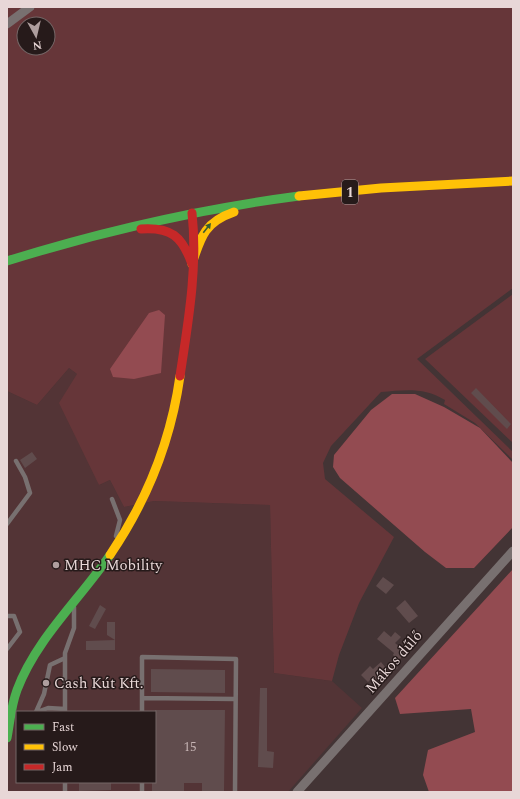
<svg xmlns="http://www.w3.org/2000/svg" width="520" height="799" font-family="Spectral,serif">
<style>
.built{fill:#533436;fill-rule:evenodd}
.green{fill:#663639;fill-rule:evenodd}
.water{fill:#934b51}
.building{fill:#604c4d}
.lines{fill:none;stroke-linecap:round;stroke-linejoin:round}
.lane{stroke:#787070;stroke-width:4.5}
.street{stroke:#787070;stroke-width:9}
.fast{stroke:#4caf50;stroke-width:9}
.slow{stroke:#ffc107;stroke-width:9}
.jam{stroke:#c62828;stroke-width:9}
.oneway{fill:#375d32}
.poi-dot{fill:#ae9e9e;stroke:#261a1a;stroke-width:1.5}
.labels{text-anchor:middle;dominant-baseline:central;stroke-width:3;stroke-linejoin:round;paint-order:stroke}
.number-label{font-size:13px;fill:#c6b4b4}
.shield{fill:#261a1a;stroke:#ae9e9e;stroke-width:1}
.shield-label{font-size:14px;font-weight:bold;fill:#e8d7d7}
.poi-label{font-size:15px;fill:#e8d7d7;stroke:#261a1a;text-anchor:start}
.street-label{font-size:15px;fill:#e8d7d7;stroke:#261a1a}
</style>
<rect width="100%" height="100%" fill="#433435"/>
<path class="built" d="M69,368l8,6 22,111 11,-5 14,27 30,-6 116,4 4,168 58,8 30,27 -74,84h-281v-401l30,14zM17,712h138v70h-138z"/>
<path class="green" d="M7,7h506v281l-96,71 96,93v8l-38,-37 -31,-19 1,-4c-21,-13 -40,-10 -64,-8l-50,54 -8,17 2,16 69,58 -35,66 -20,52 -7,26 -58,-8 -4,-168 -116,-4 -30,6 -14,-27 -11,5 -40,-82 18,-29 -8,-6 -32,37 -30,-14zM24,24h24v24h-24z
M513,294v149l-88,-84z"/>
<path class="water" d="M159,310l6,5 -4,58 -27,6 -21,-2 -3,-8 39,-56z
M392,394h23l29,13 36,21 33,35v64l-39,41h-28l-21,-16 -85,-74 -7,-11 1,-12 37,-45z
M513,569v223h-84l-6,-17 5,-25 47,-18 -4,-23 -71,5 -5,-16z"/>
<path class="building" d="M476,388l35,36 -4,5 -36,-36z
M32,452l5,7 -12,9 -5,-8z
M383,577l11,8 -8,9 -10,-8z
M405,600l13,16 -9,7 -13,-15z
M100,605l6,4 -11,20 -6,-3z
M107,622h8v18l-8,-5z
M384,631l7,6 4,-5 6,5 -6,6 11,9 -11,13 3,3 -8,6 -2,-2 -14,13 -4,-5 -2,2 -7,-7 9,-9 3,3 8,-7 4,5 10,-10 -2,-2 1,-2 -17,-14z
M115,640v10h-29v-9z
M151,669l74,1v23l-74,-1z
M260,688h7v63l7,1 -1,16 -15,-1z
M155,710h70l-1,82h-22v-9h-18v9h-32v-10h3z
M79,782h32v8l-32,1z"/>
<g class="lines">
<path class="lane" d="M112,499l8,21 -4,16
M7,524l23,-31 -5,-16 -9,-16
M7,616h7l6,16 -13,17
M142,698l93,1
M36,712l8,-18 6,-29 15,-7
M37,712l11,-4 17,1
M65,712v-59l9,-25v-21
M142,712v-55l94,2 -1,133
M65,782v10
M142,792v-10"/>
<path class="street" d="M7,24l23,-17
M297,792l216,-241"/>
<path class="fast" d="M7,261c96,-30 193,-52 292,-65
M7,738c3,-16 4,-32 10,-48 19,-51 63,-91 93,-135"/>
<path class="slow" d="M299,196l82,-8 132,-7
M192,264c9,-28 13,-42 42,-52
M110,555c36,-53 61,-115 70,-179"/>
<path class="jam" d="M141,229c30,-2 41,7 51,35
M180,376c8,-53 18,-109 12,-163"/>
</g>
<defs><path id="oneway-solid" d="M-6-.8H1V-3.2L6.5 0L1 3.2V.8H-6Z"/></defs>
<use class="oneway" href="#oneway-solid" transform="translate(207 228) rotate(-52)"/>
<g class="poi-dot">
<circle cx="56" cy="565" r="4"/>
<circle cx="46" cy="683" r="4"/>
</g>
<g class="labels">
<g class="number-label">
<text x="190" y="747">15</text>
</g>
<rect class="shield" x="342" y="180" width="16" height="24" rx="3"/>
<g class="shield-label">
<text x="350" y="192">1</text>
</g>
<g class="poi-label">
<text x="64" y="565">MHC Mobility</text>
<text x="54" y="683">Cash Kút Kft.</text>
</g>
<g class="street-label">
<text transform="translate(394 662) rotate(-49)">Mákos dűlő</text>
</g>
</g>
<rect width="520" height="799" fill="none" stroke="#e8d7d7" stroke-width="16"/>
<rect x="16" y="711" width="140" height="72" fill="#261a1a" stroke="#746666"/>
<rect x="24" y="724" width="20" height="6" fill="#4caf50" stroke="#746666"/>
<text x="52" y="731" font-size="12" fill="#e8d7d7">Fast</text>
<rect x="24" y="744" width="20" height="6" fill="#ffc107" stroke="#746666"/>
<text x="52" y="751" font-size="12" fill="#e8d7d7">Slow</text>
<rect x="24" y="764" width="20" height="6" fill="#c62828" stroke="#746666"/>
<text x="52" y="771" font-size="12" fill="#e8d7d7">Jam</text>
<g transform="translate(36 36) rotate(172)"><circle r="19" fill="#261a1a" stroke="#746666"/>
<path d="M0-3L7 15L0 10L-7 15Z" fill="#ae9e9e"/>
<text y="-6" font-size="11" font-weight="bold" text-anchor="middle" fill="#e8d7d7">N</text>
</g>
</svg>
